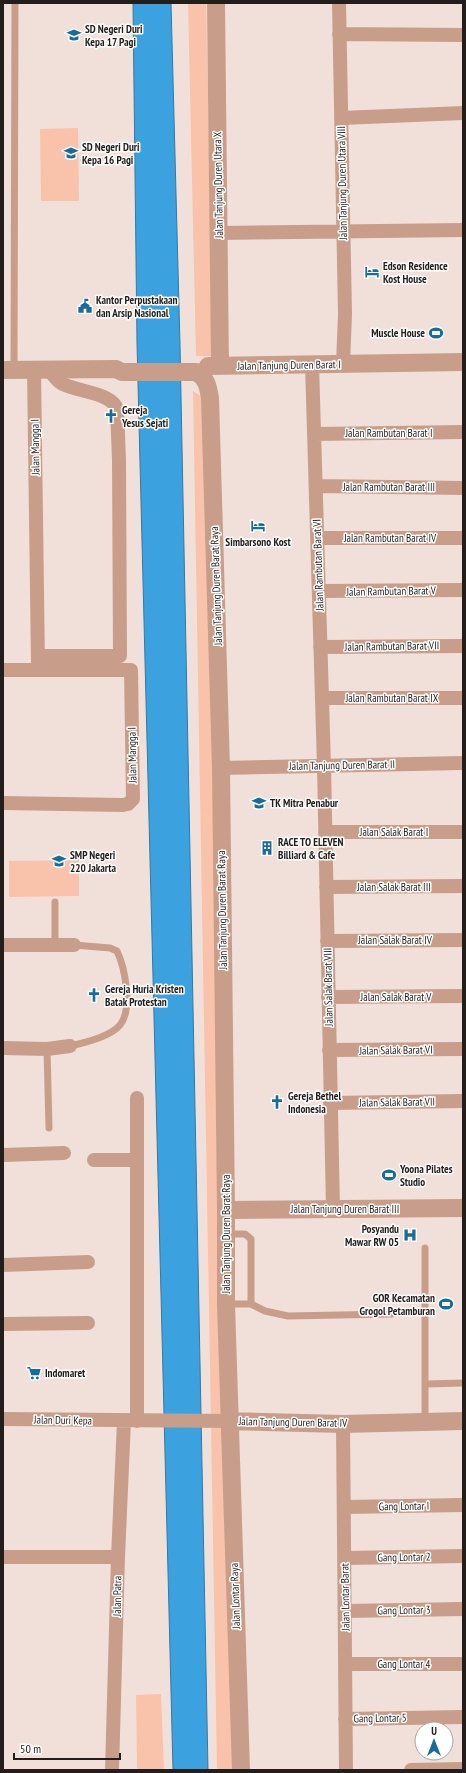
<svg xmlns="http://www.w3.org/2000/svg" width="466" height="1773" font-family="'PT Sans Narrow',sans-serif">
<style>
.green{fill:#f8c3aa}
.water{fill:#3ba1df;stroke:#3479a4}
.lines{fill:none;stroke-linecap:round;stroke-linejoin:round}
.service{stroke:#c89e8a;stroke-width:7}
.minor{stroke:#c89e8a;stroke-width:14}
.tertiary{stroke:#c89e8a;stroke-width:18}
.labels{text-anchor:middle;dominant-baseline:central;stroke-width:3;stroke-linejoin:round;paint-order:stroke}
.poi-label{font-size:11px;font-weight:bold;fill:#231d1b;stroke:#fff;text-anchor:start}
.street-label{font-size:11px;fill:#231d1b;stroke:#fff}
</style>
<rect width="100%" height="100%" fill="#f1e0d9"/>
<path class="green" d="M188,3h18l8,353h-18z
M78,128l1,73h-38l-1,-72z
M193,391l14,9 26,1370h-16z
M79,860v36l-70,1v-36z
M161,1694l3,76h-27l-1,-75z"/>
<path class="water" d="M133,3h38l9,342 28,1425h-35l-36,-1427z"/>
<g class="lines">
<path class="service" d="M14,369l1,-366
M55,902v43
M70,1046c14,-3 40,-9 50,-21 13,-16 5,-57 -3,-74l-7,-3 -36,-3
M47,1049l2,79
M227,1234h18l6,5v65
M425,1248v174
M227,1304h24l14,7 23,5 104,-2
M426,1384l37,-1"/>
<path class="minor" d="M339,3l6,311 -2,50
M339,34l124,1
M341,118l122,-5
M218,233l245,-3
M312,364l12,402 9,443
M34,369l4,296
M314,434l149,-2
M316,486l147,2
M317,538h146
M319,591l144,-1
M320,647l143,-1
M38,656h82l-1,-196 -2,-51c-6,-17 -41,-17 -56,-26 -5,-3 -9,-10 -13,-14
M3,670h128l2,129 -5,5 -5,1 -120,-2
M322,698h141
M221,768l242,-5
M325,832h138
M326,887l137,-1
M327,941l136,-1
M3,945h71
M328,997l135,-1
M3,1048l44,1 23,-3
M329,1050l134,-1
M137,1098v323
M330,1103l133,-2
M3,1155l61,-2
M94,1160h43
M3,1265l85,-3
M3,1324l85,-1
M3,1419l226,2
M343,1424l3,346
M345,1507l118,-2
M3,1557h115
M345,1558l118,-2
M345,1611l118,-2
M345,1664h118
M345,1719l118,-2
M112,1770l6,-213 6,-136
M411,1770l52,-1"/>
<path class="tertiary" d="M216,3l4,363
M208,366l255,-4
M3,370l113,-1 6,3h74c11,6 12,15 14,26l11,370 5,442v94l15,466
M226,1210l237,-2
M229,1421l114,3 120,-3"/>
</g>
<defs>
<symbol id="school-bare" viewBox="-9 -9 18 18"><path d="M0-5L7-2L0 1L-7-2ZM-4 1L0 2.5L4 1V4Q0 6-4 4Z" fill="#166d9d" stroke="#fff" stroke-width="2.5" paint-order="stroke"/></symbol>
<symbol id="hotel-bare" viewBox="-9 -9 18 18"><path d="M-6-4.5h1.5V1H6V5H4.5V3h-9V5H-6ZM-4 0a1.8 1.8 0 1 1 3.6 0ZM.5 0V-2.5h3Q6-2.5 6 0Z" fill="#166d9d" stroke="#fff" stroke-width="2.5" paint-order="stroke"/></symbol>
<symbol id="civic-bare" viewBox="-9 -9 18 18"><path d="M-.6-6.5H3V-4.5H.6V-3L4-1V1h2V6H-6V1h2V-1L-.6-3ZM-1.2 2.5V6h2.4V2.5Z" fill="#166d9d" stroke="#fff" stroke-width="2.5" paint-order="stroke"/></symbol>
<symbol id="stadium-bare" viewBox="-9 -9 18 18"><path d="M0-5a6.5 5 0 1 0 0 10a6.5 5 0 1 0 0-10ZM-3.5-1.8h7v3.6h-7Z" fill="#166d9d" stroke="#fff" stroke-width="2.5" paint-order="stroke"/></symbol>
<symbol id="church-bare" viewBox="-9 -9 18 18"><path d="M-1.2-6h2.4v3.5h3.3v2.4h-3.3V6h-2.4V-.1h-3.3v-2.4h3.3Z" fill="#166d9d" stroke="#fff" stroke-width="2.5" paint-order="stroke"/></symbol>
<symbol id="building-bare" viewBox="-9 -9 18 18"><path d="M-4-6H4V6H1V3H-1V6H-4ZM-2.5-4.3h1.7v1.8h-1.7ZM.8-4.3h1.7v1.8H.8ZM-2.5-1h1.7V.8h-1.7ZM.8-1h1.7V.8H.8Z" fill="#166d9d" stroke="#fff" stroke-width="2.5" paint-order="stroke"/></symbol>
<symbol id="hospital-bare" viewBox="-9 -9 18 18"><path d="M-5-5h3v3.5h4V-5h3V5h-3V1.5h-4V5h-3Z" fill="#166d9d" stroke="#fff" stroke-width="2.5" paint-order="stroke"/></symbol>
<symbol id="supermarket-bare" viewBox="-9 -9 18 18"><path d="M-6-5.5h2.5l.6 2H6L4.5 2H-2.5L-4.4-4H-6ZM-1.5 3.2a1.3 1.3 0 1 0 .1 0ZM3 3.2a1.3 1.3 0 1 0 .1 0Z" fill="#166d9d" stroke="#fff" stroke-width="2.5" paint-order="stroke"/></symbol>
</defs>
<g fill-rule="evenodd">
<use href="#school-bare" x="64" y="25" width="20" height="20"/>
<use href="#school-bare" x="61" y="143" width="20" height="20"/>
<use href="#hotel-bare" x="362" y="262" width="20" height="20"/>
<use href="#civic-bare" x="75" y="296" width="20" height="20"/>
<use href="#stadium-bare" x="426" y="323" width="20" height="20"/>
<use href="#church-bare" x="101" y="406" width="20" height="20"/>
<use href="#hotel-bare" x="248" y="516" width="20" height="20"/>
<use href="#school-bare" x="249" y="793" width="20" height="20"/>
<use href="#building-bare" x="257" y="838" width="20" height="20"/>
<use href="#school-bare" x="49" y="851" width="20" height="20"/>
<use href="#church-bare" x="84" y="985" width="20" height="20"/>
<use href="#church-bare" x="267" y="1092" width="20" height="20"/>
<use href="#stadium-bare" x="379" y="1165" width="20" height="20"/>
<use href="#hospital-bare" x="400" y="1225" width="20" height="20"/>
<use href="#stadium-bare" x="436" y="1294" width="20" height="20"/>
<use href="#supermarket-bare" x="24" y="1363" width="20" height="20"/>
</g>
<g class="labels">
<g class="poi-label">
<text x="85" y="29">SD Negeri Duri<tspan x="85" dy="13">Kepa 17 Pagi</tspan></text>
<text x="82" y="147">SD Negeri Duri<tspan x="82" dy="13">Kepa 16 Pagi</tspan></text>
<text x="383" y="266">Edson Residence<tspan x="383" dy="13">Kost House</tspan></text>
<text x="96" y="300">Kantor Perpustakaan<tspan x="96" dy="13">dan Arsip Nasional</tspan></text>
<text x="425" y="333" text-anchor="end">Muscle House</text>
<text x="122" y="410">Gereja<tspan x="122" dy="13">Yesus Sejati</tspan></text>
<text x="258" y="542" text-anchor="middle">Simbarsono Kost</text>
<text x="270" y="803">TK Mitra Penabur</text>
<text x="278" y="842">RACE TO ELEVEN<tspan x="278" dy="13">Billiard &amp; Cafe</tspan></text>
<text x="70" y="855">SMP Negeri<tspan x="70" dy="13">220 Jakarta</tspan></text>
<text x="105" y="989">Gereja Huria Kristen<tspan x="105" dy="13">Batak Protestan</tspan></text>
<text x="288" y="1096">Gereja Bethel<tspan x="288" dy="13">Indonesia</tspan></text>
<text x="400" y="1169">Yoona Pilates<tspan x="400" dy="13">Studio</tspan></text>
<text x="399" y="1229" text-anchor="end">Posyandu<tspan x="399" dy="13">Mawar RW 05</tspan></text>
<text x="435" y="1298" text-anchor="end">GOR Kecamatan<tspan x="435" dy="13">Grogol Petamburan</tspan></text>
<text x="45" y="1373">Indomaret</text>
</g>
<g class="street-label">
<text transform="translate(342 183) rotate(-91)">Jalan Tanjung Duren Utara VIII</text>
<text transform="translate(218 185) rotate(-91)">Jalan Tanjung Duren Utara X</text>
<text transform="translate(289 365) rotate(-1)">Jalan Tanjung Duren Barat I</text>
<text x="389" y="433">Jalan Rambutan Barat I</text>
<text transform="translate(35 447) rotate(-91)">Jalan Mangga I</text>
<text x="389" y="487">Jalan Rambutan Barat III</text>
<text x="390" y="538">Jalan Rambutan Barat IV</text>
<text transform="translate(318 565) rotate(-92)">Jalan Rambutan Barat VI</text>
<text transform="translate(216 586) rotate(-92)">Jalan Tanjung Duren Barat Raya</text>
<text transform="translate(391 591) rotate(-1)">Jalan Rambutan Barat V</text>
<text transform="translate(392 646) rotate(-1)">Jalan Rambutan Barat VII</text>
<text x="392" y="698">Jalan Rambutan Barat IX</text>
<text transform="translate(132 755) rotate(-91)">Jalan Mangga I</text>
<text transform="translate(342 765) rotate(-1)">Jalan Tanjung Duren Barat II</text>
<text x="394" y="832">Jalan Salak Barat I</text>
<text x="394" y="887">Jalan Salak Barat III</text>
<text transform="translate(222 910) rotate(-91)">Jalan Tanjung Duren Barat Raya</text>
<text x="395" y="940">Jalan Salak Barat IV</text>
<text transform="translate(328 987) rotate(-91)">Jalan Salak Barat VIII</text>
<text x="396" y="997">Jalan Salak Barat V</text>
<text transform="translate(396 1050) rotate(-1)">Jalan Salak Barat VI</text>
<text transform="translate(397 1102) rotate(-1)">Jalan Salak Barat VII</text>
<text x="345" y="1209">Jalan Tanjung Duren Barat III</text>
<text transform="translate(226 1234) rotate(-90)">Jalan Tanjung Duren Barat Raya</text>
<text transform="translate(63 1420) rotate(1)">Jalan Duri Kepa</text>
<text transform="translate(293 1422) rotate(1)">Jalan Tanjung Duren Barat IV</text>
<text transform="translate(404 1506) rotate(-1)">Gang Lontar I</text>
<text transform="translate(404 1557) rotate(-1)">Gang Lontar 2</text>
<text transform="translate(117 1596) rotate(-89)">Jalan Patra</text>
<text transform="translate(235 1596) rotate(-92)">Jalan Lontar Raya</text>
<text transform="translate(345 1597) rotate(-91)">Jalan Lontar Barat</text>
<text transform="translate(404 1610) rotate(-1)">Gang Lontar 3</text>
<text x="404" y="1664">Gang Lontar 4</text>
<text transform="translate(380 1718) rotate(-1)">Gang Lontar 5</text>
</g>
</g>
<rect width="466" height="1773" fill="none" stroke="#231d1b" stroke-width="8"/>
<g transform="translate(434 1741)"><circle r="19" fill="#ffffff" stroke="#a7a5a4"/>
<path d="M0-3L7 15L0 10L-7 15Z" fill="#166d9d"/>
<text y="-6" font-size="11" font-weight="bold" text-anchor="middle" fill="#231d1b">U</text>
</g>
<path d="M14 1753v6h106v-6" fill="none" stroke="#231d1b" stroke-width="2"/>
<text x="20" y="1753" font-size="12" fill="#231d1b" stroke="#ffffff" stroke-width="3" paint-order="stroke">50 m</text>
</svg>
